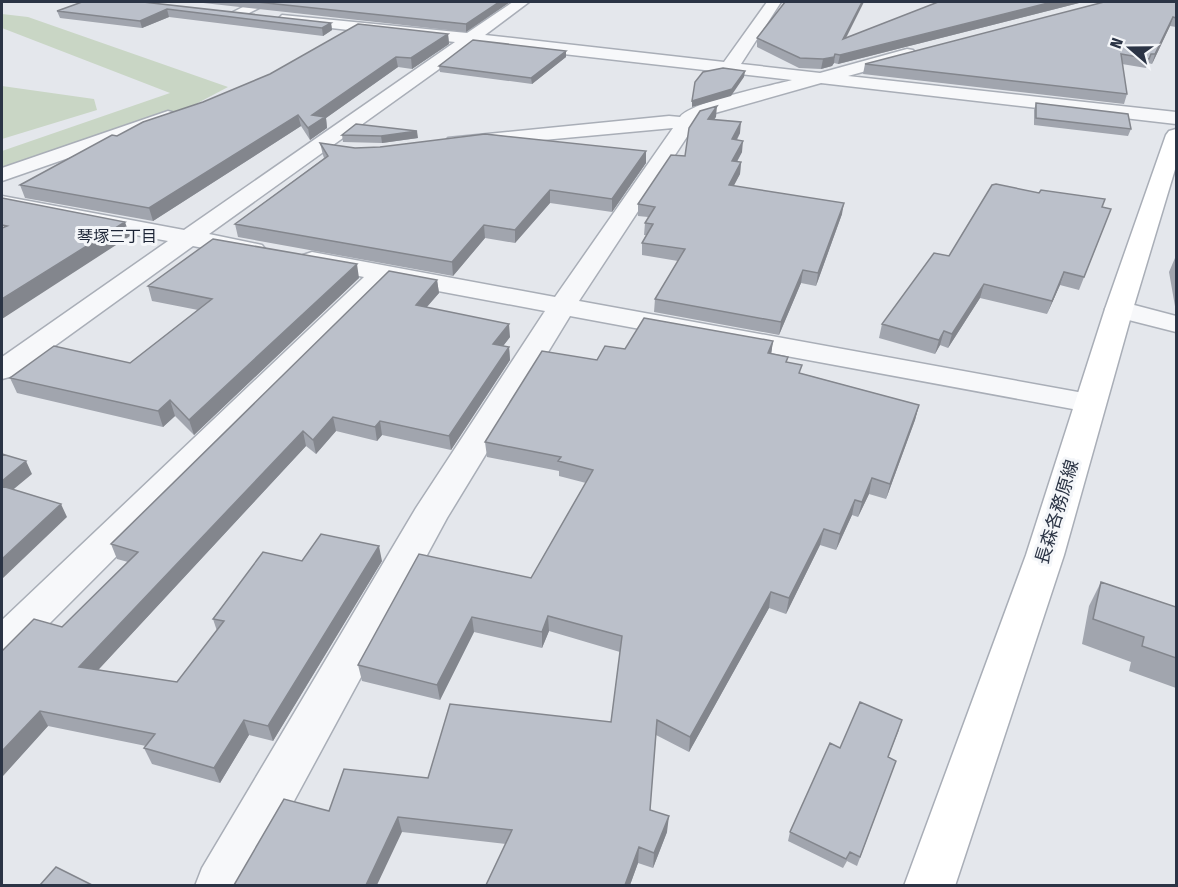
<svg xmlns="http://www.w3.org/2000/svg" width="1178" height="887" font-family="'Fira Sans Condensed','Noto Sans JP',sans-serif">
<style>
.green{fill:#c9d6c5}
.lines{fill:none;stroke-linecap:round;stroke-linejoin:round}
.minor-casing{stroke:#a9aeb7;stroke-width:3}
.secondary-casing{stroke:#a9aeb7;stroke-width:3}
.minor{fill:#f7f8fa;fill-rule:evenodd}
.secondary{fill:#fff;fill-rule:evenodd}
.wall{fill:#a1a5ae}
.shaded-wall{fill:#83868d}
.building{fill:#bbc0ca;stroke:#83868d;stroke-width:1.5}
.labels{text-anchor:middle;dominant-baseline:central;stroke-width:6;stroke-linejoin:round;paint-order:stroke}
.far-neighbourhood-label{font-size:16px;fill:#1d2536;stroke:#f4f6f9}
.street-label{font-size:18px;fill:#2b3445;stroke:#f4f6f9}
</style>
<rect width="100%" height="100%" fill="#e4e7ec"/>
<path class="green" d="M2,14l26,3 200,70 -34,18 -192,69v-23l168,-58 -168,-65z
M2,86l92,13 3,11 -95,29z"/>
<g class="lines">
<defs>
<path id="minor" d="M253,2h18l-32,16 -8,-5z
M513,2h16l-44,33 239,27 43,-60h14l-40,62 79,9 87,-24 6,1 3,4 -3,4 -65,18 328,36v12l-355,-41 -106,30 -17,7 -119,181 510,93 11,2 5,7 -5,7 -11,2 -519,-96 -123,202 -199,368h-53l7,-18 214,-360 129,-197 -155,-29 -373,374 -15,5v-41l362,-343 -61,-12 -4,-5 4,-5 9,-3 243,45 118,-169 -218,20 -7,-2 -3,-4 3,-4 221,-22 11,1c11,-15 90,-31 112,-37l-318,-36 -265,190 53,11 4,5 -4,5 -9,3 -60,-12 -180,130 -11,3v-22l166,-116 -166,-31v-14l182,34 271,-188 -168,-19 -8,-5 3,-3 185,18z
M168,111l7,2 3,4 -3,4 -173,60v-13z
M1119,301l57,15v16l-67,-17 -4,-6 4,-6z"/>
<path id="secondary" d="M1176,129v37l-43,143 -69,246 -109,331h-51l122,-331 79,-246 61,-174 3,-4z"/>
</defs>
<use href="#minor" class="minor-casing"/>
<use href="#secondary" class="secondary-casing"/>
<use href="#minor" class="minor"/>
<use href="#secondary" class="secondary"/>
</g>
<path class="wall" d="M82,2l249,21 1,7 -9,6 -154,-19 -27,11 -82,-10 -3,-7z
M194,2h316l-44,30z
M938,2h145l-245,62 -4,-1 -2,3 -11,3 -22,-1 -42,-21v-9h89z
M1176,2v25l-6,-1 -18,38 -4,-1 -2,5 -24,-4 5,30 -3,10 -261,-30 2,-10z
M448,34l1,10 -37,25 -14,-2 -72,51 1,10 -17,12 -9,-14 -148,95 -128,-23 -5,-13 97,-49z
M566,57l-34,27 -92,-12 -1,-6z
M1036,103l95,26 -3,7 -94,-11v-15z
M716,117l-2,2 26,14 -3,7 5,12 -5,10h4l-1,12 -7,12 109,28 -26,72 -15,-3 -22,52 -125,-23 1,-13 23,-38 -36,-6v-12l4,-8h-2l1,-12 3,-6 -10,-1v-12l47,-48z
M356,124l62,14 -36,5 -39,-1 -1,-7z
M320,143l35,5 291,3v12l-34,49 -62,-9 -35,40 -30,-5 -32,38 -215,-39 -3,-13 89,-66 -1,-3z
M1102,207l4,15 -27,68 -19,-5 -13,29 -67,-16 -32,50 -8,-3 -5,9 -56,-16 3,-14z
M1175,258h1v54l-7,-40z
M359,278l-165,157 -19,-19 -12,11 -146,-34 -7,-15 120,-15 68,-53 -46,-9 -4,-15z
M437,280l2,13 -12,14 83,30 -7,9 6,1 1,13 -59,90 -69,-15 -5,6 -41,-10 -20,23 -10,-8 -208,224 79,12 40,-51 -4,-12 89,-58h80l-109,180 -24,-6 -29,48 -68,-19 -8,-16 2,-2 -98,-20 -46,51 126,-215 -11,-3 -6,-15z
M773,341l-2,13 16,8 13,11 119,32 -4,15 -29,79 -17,-5 -11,23 -6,-2 -16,35 -16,-5 -34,69 -17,-6 -80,144 -33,-17 -6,75 17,22 -14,36 -15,-5 -8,22h-144l20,-41 -104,-12 -73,-21 99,-33 183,-56 9,-70 -71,-21 -7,17 -68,-16 -34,68 -78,-19 -4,-16 173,-87 55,-95 -27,-7v-5l-72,-14 -2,-15 112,-82 28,-11z
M1101,582l75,25v81l-47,-17 2,-9 -49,-18 7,-38z
M899,730l-11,27 8,4 -39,105 -10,-5 -4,7 -55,-27 2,-9 50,-84z"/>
<path class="shaded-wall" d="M499,2h11l-44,30v-8z
M862,2h2l-23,46 2,-9z
M1052,2h31l-245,62 2,-9z
M167,9l2,8 -27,11 -2,-7z
M1173,17l-3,9 -18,38 3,-10z
M331,23l1,7 -9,6 -1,-8z
M448,34l1,10 -37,25 -1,-11z
M566,51v6l-34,27 -1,-6z
M835,54l-1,9 -2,3 -11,3 2,-10z
M396,57l2,10 -72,51 1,10 -17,12 -2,-12 4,-13z
M745,71l-1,6 -13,19 -39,11v-6z
M717,106l-1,11 -9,12 1,-10z
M298,115l3,11 -148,95 -4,-13z
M741,122l-1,11 -9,17 1,-11z
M417,131l1,7 -36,5 -1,-7z
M743,141l-1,11 -11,20 1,-11z
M646,151v12l-34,49v-13z
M741,162l-1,12 -12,23 1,-12z
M550,190v13l-35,40v-13z
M844,203l-2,11 -26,72 2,-13z
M125,222l5,14 -128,83v-20z
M484,225l1,13 -32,38 -1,-14z
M357,264l2,14 -165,157 -5,-15z
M803,270l-2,13 -22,52 2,-13z
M1064,272l-4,13 -13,29 5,-13z
M437,280l2,13 -22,25 -1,-13z
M984,284l-4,14 -32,50 4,-14z
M509,324l1,13 -16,21 -1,-14z
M944,331l-4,14 -5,9 4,-14z
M773,341l-2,14 -3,-2z
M509,347l1,13 -59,90 -2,-14z
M170,400l5,16 -12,11 -5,-16z
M919,405l-4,15 -29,79 4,-15z
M333,417l3,14 -20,23 -3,-14z
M380,421l2,14 -5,6 -2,-14z
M303,431l3,15 -219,236 -8,-15z
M26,461l6,13 -29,24 -1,-4v-13z
M872,478l-3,16 -11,23 4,-15z
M855,500l-3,15 -16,35 4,-16z
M61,504l6,13 -65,62v-20z
M824,529l-4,16 -34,69 3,-16z
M379,546l3,15 -109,180 -5,-15z
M771,592l-2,16 -80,144 1,-15z
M548,616l1,15 -7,17v-16z
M472,617l2,15 -34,68 -3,-15z
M40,711l8,15 -46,51v-26z
M244,720l5,15 -29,48 -6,-15z
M669,816l-2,16 -14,36 1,-15z
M398,817l4,15 -25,53h-11z
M639,847l-1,16 -8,22h-5z"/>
<path class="building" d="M82,2h61l188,21 -9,5 -155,-19 -27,12 -83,-10z
M257,2h242l-33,22z
M785,2h77l-19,37 95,-37h114l-212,53 -5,-1 -1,3 -11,2 -23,-1 -43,-20z
M1104,2h72v16l-3,-1 -18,37h-4l-2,5 -28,-5 6,40 -262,-30z
M358,24l90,10 -37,24 -15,-1 -84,58 13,2 -17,11 -10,-13 -149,93 -129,-23 92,-50 5,1 26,-14 60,-20 67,-28z
M473,40l93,11 -35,27 -92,-12z
M723,68l22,3 -13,18 -40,12 3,-19 8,-10z
M1036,103l92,11 3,15 -95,-11z
M717,106l-9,13 33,3 -9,17 11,2 -11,20 9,1 -12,23 115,18 -26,70 -15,-3 -22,52 -126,-23 30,-50 -43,-6 11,-19 -8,-1 10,-16 -17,-3 33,-49 14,1 4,-28 11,-17z
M356,124l61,7 -36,5 -39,-1z
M485,134l161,17 -34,48 -62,-9 -35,40 -31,-5 -32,37 -217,-38 93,-68 -8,-13 35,5 25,-1z
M996,184l43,9 2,-3 64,9 -3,8 9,2 -27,68 -20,-5 -12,29 -68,-17 -32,50 -8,-3 -5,9 -57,-16 52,-71 15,3 43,-71z
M2,198l123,24 -123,77v-71l5,-2 -5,-1z
M213,239l144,25 -168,156 -19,-20 -12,11 -148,-33 44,-32 76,17 82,-64 -64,-13z
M389,271l48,9 -21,25 93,19 -16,20 16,3 -60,89 -69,-15 -5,6 -42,-10 -20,23 -10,-9 -224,236 98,15 47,-61 -11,-2 50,-67 39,9 19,-27 58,12 -111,180 -24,-6 -30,48 -70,-20 11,-14 -115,-23 -38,40v-100l32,-32 28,8 76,-75 -27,-8z
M644,318l129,23 -5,12 20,4 -2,5 16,3 -3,8 120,32 -29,79 -18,-6 -10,24 -7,-2 -15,34 -16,-5 -35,69 -18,-6 -81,145 -33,-17 -7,90 19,6 -15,37 -15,-6 -14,38h-139l26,-55 -114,-13 -32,68h-132l50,-86 45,12 15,-42 84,9 22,-74 161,18 11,-86 -74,-20 -6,16 -70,-15 -35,68 -79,-20 61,-111 112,24 62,-108 -35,-9 3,-4 -76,-15 57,-91 55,9 8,-14 20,3z
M2,454l24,7 -24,20z
M2,486l59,18 -59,55z
M1101,582l75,25v51l-34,-12 2,-9 -51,-18z
M860,702l42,18 -14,37 8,4 -36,96 -10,-5 -4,7 -56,-27 40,-89 10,5z
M56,867l36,18h-52z"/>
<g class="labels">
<g class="far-neighbourhood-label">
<text x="117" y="236">琴塚三丁目</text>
</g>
<g class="street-label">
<text transform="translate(1057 512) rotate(-73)">長森各務原線</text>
</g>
</g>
<rect width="1178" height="887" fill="none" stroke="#2b3445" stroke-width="6"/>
<g transform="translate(1130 48) rotate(290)" stroke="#f4f6f9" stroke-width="4.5" paint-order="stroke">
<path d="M0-4.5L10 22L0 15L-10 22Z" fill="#2b3445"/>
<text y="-9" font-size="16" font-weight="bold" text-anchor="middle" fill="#2b3445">N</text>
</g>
</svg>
